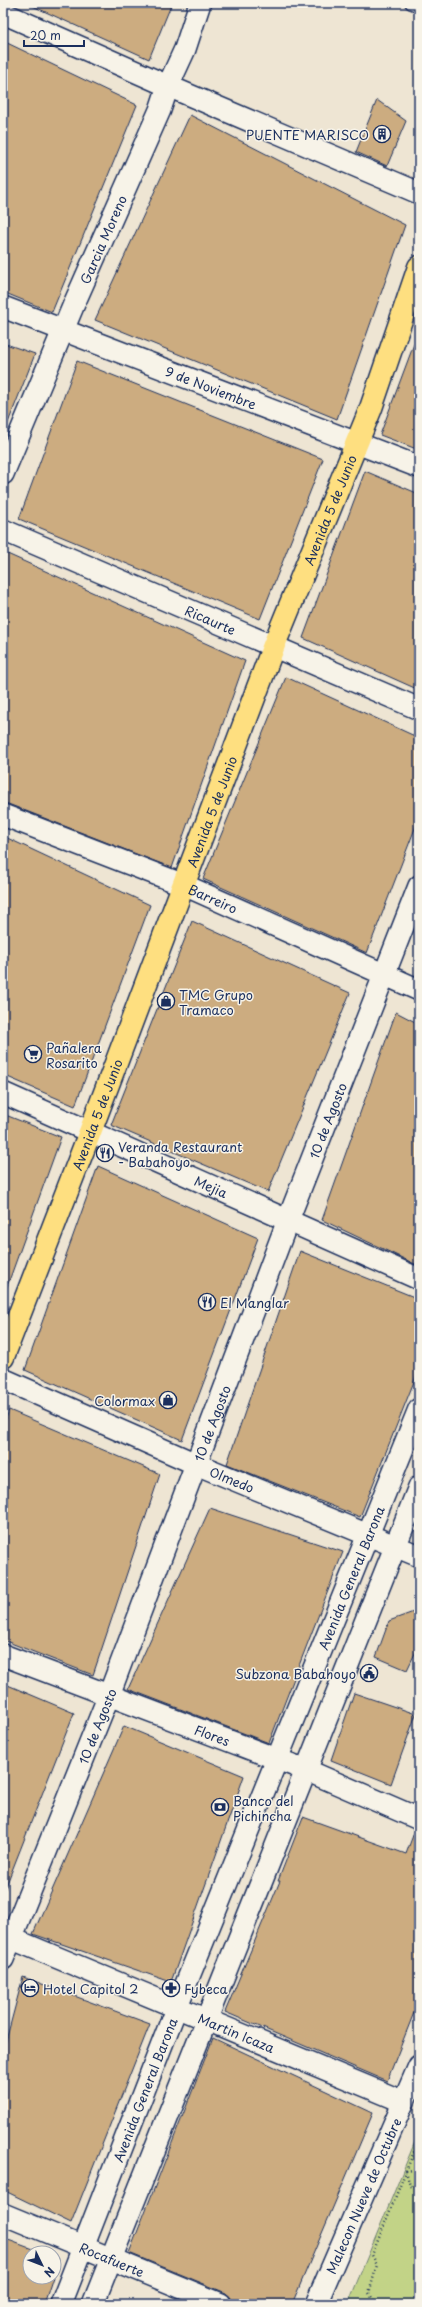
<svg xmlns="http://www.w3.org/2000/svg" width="422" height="2307" font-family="'Playpen Sans',sans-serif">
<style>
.green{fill:#c2d387;stroke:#6e8172}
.building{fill:#ccac80;stroke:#1b2f5e}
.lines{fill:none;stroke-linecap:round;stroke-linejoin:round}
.lane-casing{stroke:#1b2f5e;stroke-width:14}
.street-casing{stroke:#1b2f5e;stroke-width:24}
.primary-casing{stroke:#1b2f5e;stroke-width:25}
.path{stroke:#1b2f5e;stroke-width:2.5;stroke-dasharray:1 3;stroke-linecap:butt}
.lane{stroke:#f7f3e8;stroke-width:11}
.street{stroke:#f7f3e8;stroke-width:21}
.primary{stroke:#fedf80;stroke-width:22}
.labels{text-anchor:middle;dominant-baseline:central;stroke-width:3;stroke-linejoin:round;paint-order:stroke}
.poi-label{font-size:13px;fill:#1b2f5e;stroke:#f7f3e8;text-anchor:start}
.street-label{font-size:13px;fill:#1b2f5e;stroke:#f7f3e8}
</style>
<rect width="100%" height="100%" fill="#eee5d3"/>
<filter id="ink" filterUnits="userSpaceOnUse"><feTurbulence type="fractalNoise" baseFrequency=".025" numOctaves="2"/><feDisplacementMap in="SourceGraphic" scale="8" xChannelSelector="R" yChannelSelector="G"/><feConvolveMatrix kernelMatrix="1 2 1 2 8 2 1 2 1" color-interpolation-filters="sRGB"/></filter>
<g filter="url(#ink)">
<path class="green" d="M419,2132v172h-71z"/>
<path class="building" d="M26,3h146l-23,56z
M3,41l134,64 -85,207 -49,-20z
M377,100l29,21 -19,45 -31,-14z
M190,115l215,110 -68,194 -242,-99z
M417,336h2v114l-39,-15z
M3,343l32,11 -31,79h-1z
M77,361l246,98 -63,160 -241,-100z
M365,471l54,23v196l-116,-52z
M3,552l242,109 -73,207 -169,-66z
M286,677l133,61v80l-52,135 -164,-74z
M3,836l147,69 -75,201 -72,-31z
M192,921l158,72 -82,199 -157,-67z
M396,1012l23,12v242l-97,-46z
M3,1114l58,23 -56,155h-2z
M98,1166l160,72 -76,202 -157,-70z
M300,1251l119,48v70l-59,148 -133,-53z
M9,1410l151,64 -67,201 -90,-35v-212z
M210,1508l133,44 -74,191 -141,-54z
M419,1610v35l-12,25 -31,-13 13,-36z
M3,1683l71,30 -70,178h-1z
M354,1693l62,21 -25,70 -60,-24z
M124,1726l120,50 -73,206 -138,-48z
M303,1817l103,37 9,-24 4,1v169l-32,81 -162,-69 55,-131h-2z
M23,1977l127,47 -79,199 -68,-33v-138z
M213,2038l160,75 -81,191h-52l-8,-3 -6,-8 -97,-40z
M3,2238l40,15h-13v24h23l-9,27h-41z
M54,2257l5,2 -5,14z"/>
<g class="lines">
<defs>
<path id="lane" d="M411,3l8,3"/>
<g id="street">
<path d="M3,13l165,73 251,107"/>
<path id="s1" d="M3,307l416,160"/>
<path id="s2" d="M3,474l71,-170 86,-194 8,-24 17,-37 15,-46"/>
<path id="s3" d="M3,530l416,179"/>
<path id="s4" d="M3,815l181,70 235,105"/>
<path id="s5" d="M3,1093l416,186"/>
<path id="s6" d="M3,1379l193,85 223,92"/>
<path id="s7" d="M3,1655l303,115 113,49"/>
<path id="s8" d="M3,1935l401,167"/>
<path id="s9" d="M3,1959l106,-264 179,-475 131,-334"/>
<path id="s10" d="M3,2214l218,90"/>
<path id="s11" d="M61,2304l116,-298 242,-597"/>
<path d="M93,2304l326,-817"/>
<path id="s12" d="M316,2304l103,-238"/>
</g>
<g id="primary">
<path id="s13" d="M3,1357l87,-225 184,-487 97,-237 48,-141"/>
</g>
</defs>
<use href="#lane" class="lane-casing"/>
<use href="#street" class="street-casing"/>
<use href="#primary" class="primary-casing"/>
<path class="path" d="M414,2152l5,7
M418,2169l1,-10
M406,2171l13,-31
M406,2171l13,-2
M376,2304l-7,-11 8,-28 -5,-10 34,-84 4,15 9,1"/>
<use href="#lane" class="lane"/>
<use href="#street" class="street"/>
<use href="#primary" class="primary"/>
</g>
</g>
<defs>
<symbol id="building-ring" viewBox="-11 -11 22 22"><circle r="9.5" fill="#f7f3e8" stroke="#1b2f5e" stroke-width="1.5"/><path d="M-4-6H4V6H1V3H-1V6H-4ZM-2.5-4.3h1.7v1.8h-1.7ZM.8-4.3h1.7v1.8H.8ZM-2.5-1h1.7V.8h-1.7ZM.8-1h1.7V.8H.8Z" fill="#1b2f5e"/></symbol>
<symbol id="shop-ring" viewBox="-11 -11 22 22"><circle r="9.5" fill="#f7f3e8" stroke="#1b2f5e" stroke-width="1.5"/><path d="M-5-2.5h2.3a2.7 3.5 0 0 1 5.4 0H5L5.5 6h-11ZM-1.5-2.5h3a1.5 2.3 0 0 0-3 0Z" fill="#1b2f5e"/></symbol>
<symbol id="supermarket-ring" viewBox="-11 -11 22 22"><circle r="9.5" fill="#f7f3e8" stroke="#1b2f5e" stroke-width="1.5"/><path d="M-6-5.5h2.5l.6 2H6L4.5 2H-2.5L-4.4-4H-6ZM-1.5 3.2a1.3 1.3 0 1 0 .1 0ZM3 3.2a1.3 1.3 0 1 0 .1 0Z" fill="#1b2f5e"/></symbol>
<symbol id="restaurant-ring" viewBox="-11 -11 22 22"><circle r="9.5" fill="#f7f3e8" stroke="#1b2f5e" stroke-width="1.5"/><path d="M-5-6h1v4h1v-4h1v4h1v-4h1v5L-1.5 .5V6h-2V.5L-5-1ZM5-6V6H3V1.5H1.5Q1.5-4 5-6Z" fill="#1b2f5e"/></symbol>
<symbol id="civic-ring" viewBox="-11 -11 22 22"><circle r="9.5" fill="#f7f3e8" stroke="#1b2f5e" stroke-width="1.5"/><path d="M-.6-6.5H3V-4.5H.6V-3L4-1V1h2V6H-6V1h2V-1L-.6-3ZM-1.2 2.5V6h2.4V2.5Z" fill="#1b2f5e"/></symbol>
<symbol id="bank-ring" viewBox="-11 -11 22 22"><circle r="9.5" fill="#f7f3e8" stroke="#1b2f5e" stroke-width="1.5"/><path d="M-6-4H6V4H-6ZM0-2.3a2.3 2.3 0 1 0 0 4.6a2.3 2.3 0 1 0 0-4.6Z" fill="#1b2f5e"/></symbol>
<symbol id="hotel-ring" viewBox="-11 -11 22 22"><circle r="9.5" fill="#f7f3e8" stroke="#1b2f5e" stroke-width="1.5"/><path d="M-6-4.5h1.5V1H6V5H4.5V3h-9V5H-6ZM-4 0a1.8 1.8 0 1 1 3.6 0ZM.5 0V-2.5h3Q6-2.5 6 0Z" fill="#1b2f5e"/></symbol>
<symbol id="pharmacy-ring" viewBox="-11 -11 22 22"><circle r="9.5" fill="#f7f3e8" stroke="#1b2f5e" stroke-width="1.5"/><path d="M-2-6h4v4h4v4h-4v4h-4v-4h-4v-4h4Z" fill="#1b2f5e"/></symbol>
</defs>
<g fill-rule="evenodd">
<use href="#building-ring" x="372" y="124" width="20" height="20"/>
<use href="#shop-ring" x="156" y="991" width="20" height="20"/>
<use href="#supermarket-ring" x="23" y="1044" width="20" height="20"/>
<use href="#restaurant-ring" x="95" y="1143" width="20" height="20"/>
<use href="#restaurant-ring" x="197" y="1292" width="20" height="20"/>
<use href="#shop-ring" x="158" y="1390" width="20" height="20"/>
<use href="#civic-ring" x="359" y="1663" width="20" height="20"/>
<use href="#bank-ring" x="210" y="1797" width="20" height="20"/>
<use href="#hotel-ring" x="20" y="1978" width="20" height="20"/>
<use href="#pharmacy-ring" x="161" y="1978" width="20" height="20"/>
</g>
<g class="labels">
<g class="poi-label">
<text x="369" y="134" text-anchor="end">PUENTE MARISCO</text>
<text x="179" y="994">TMC Grupo<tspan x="179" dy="15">Tramaco</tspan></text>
<text x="46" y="1047">Pañalera<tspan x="46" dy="15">Rosarito</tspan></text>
<text x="118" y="1146">Veranda Restaurant<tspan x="118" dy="15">- Babahoyo</tspan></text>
<text x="220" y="1302">El Manglar</text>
<text x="155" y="1400" text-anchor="end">Colormax</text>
<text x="356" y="1673" text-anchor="end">Subzona Babahoyo</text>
<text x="233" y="1800">Banco del<tspan x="233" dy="15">Pichincha</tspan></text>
<text x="43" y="1988">Hotel Capitol 2</text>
<text x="184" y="1988">Fybeca</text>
</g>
<g class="street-label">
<text stroke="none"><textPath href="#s2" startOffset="255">Garcia Moreno</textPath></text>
<text stroke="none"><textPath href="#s1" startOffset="223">9 de Noviembre</textPath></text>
<text stroke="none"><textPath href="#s13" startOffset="908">Avenida 5 de Junio</textPath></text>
<text stroke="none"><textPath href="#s3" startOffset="226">Ricaurte</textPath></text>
<text stroke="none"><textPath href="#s13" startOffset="584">Avenida 5 de Junio</textPath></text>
<text stroke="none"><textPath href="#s4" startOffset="226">Barreiro</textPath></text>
<text stroke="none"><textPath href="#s13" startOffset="260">Avenida 5 de Junio</textPath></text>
<text stroke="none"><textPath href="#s9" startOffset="899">10 de Agosto</textPath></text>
<text stroke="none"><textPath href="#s5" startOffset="228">Mejia</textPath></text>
<text stroke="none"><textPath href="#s9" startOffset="575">10 de Agosto</textPath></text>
<text stroke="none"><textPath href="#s6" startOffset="250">Olmedo</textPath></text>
<text stroke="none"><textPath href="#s11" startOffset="782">Avenida General Barona</textPath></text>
<text stroke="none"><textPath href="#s9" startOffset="251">10 de Agosto</textPath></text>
<text stroke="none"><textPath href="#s7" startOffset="224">Flores</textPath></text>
<text stroke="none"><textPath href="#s8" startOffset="253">Martin Icaza</textPath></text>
<text stroke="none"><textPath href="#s11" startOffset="230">Avenida General Barona</textPath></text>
<text stroke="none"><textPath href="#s12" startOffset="118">Malecon Nueve de Octubre</textPath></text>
<text stroke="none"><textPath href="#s10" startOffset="118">Rocafuerte</textPath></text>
</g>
</g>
<rect width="422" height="2307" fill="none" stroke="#f7f3e8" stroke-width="16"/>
<rect x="8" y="8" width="406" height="2291" fill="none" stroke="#1b2f5e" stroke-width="1.5" filter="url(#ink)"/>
<g transform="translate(42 2265) rotate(133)"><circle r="19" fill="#f7f3e8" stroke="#9fa5b1"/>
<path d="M0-3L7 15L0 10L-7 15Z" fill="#1b2f5e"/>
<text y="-6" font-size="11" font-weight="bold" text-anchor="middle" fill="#1b2f5e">N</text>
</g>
<path d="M24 40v6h60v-6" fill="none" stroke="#1b2f5e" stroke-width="2"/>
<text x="30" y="40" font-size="12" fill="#1b2f5e" stroke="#f7f3e8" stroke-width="3" paint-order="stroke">20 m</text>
</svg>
